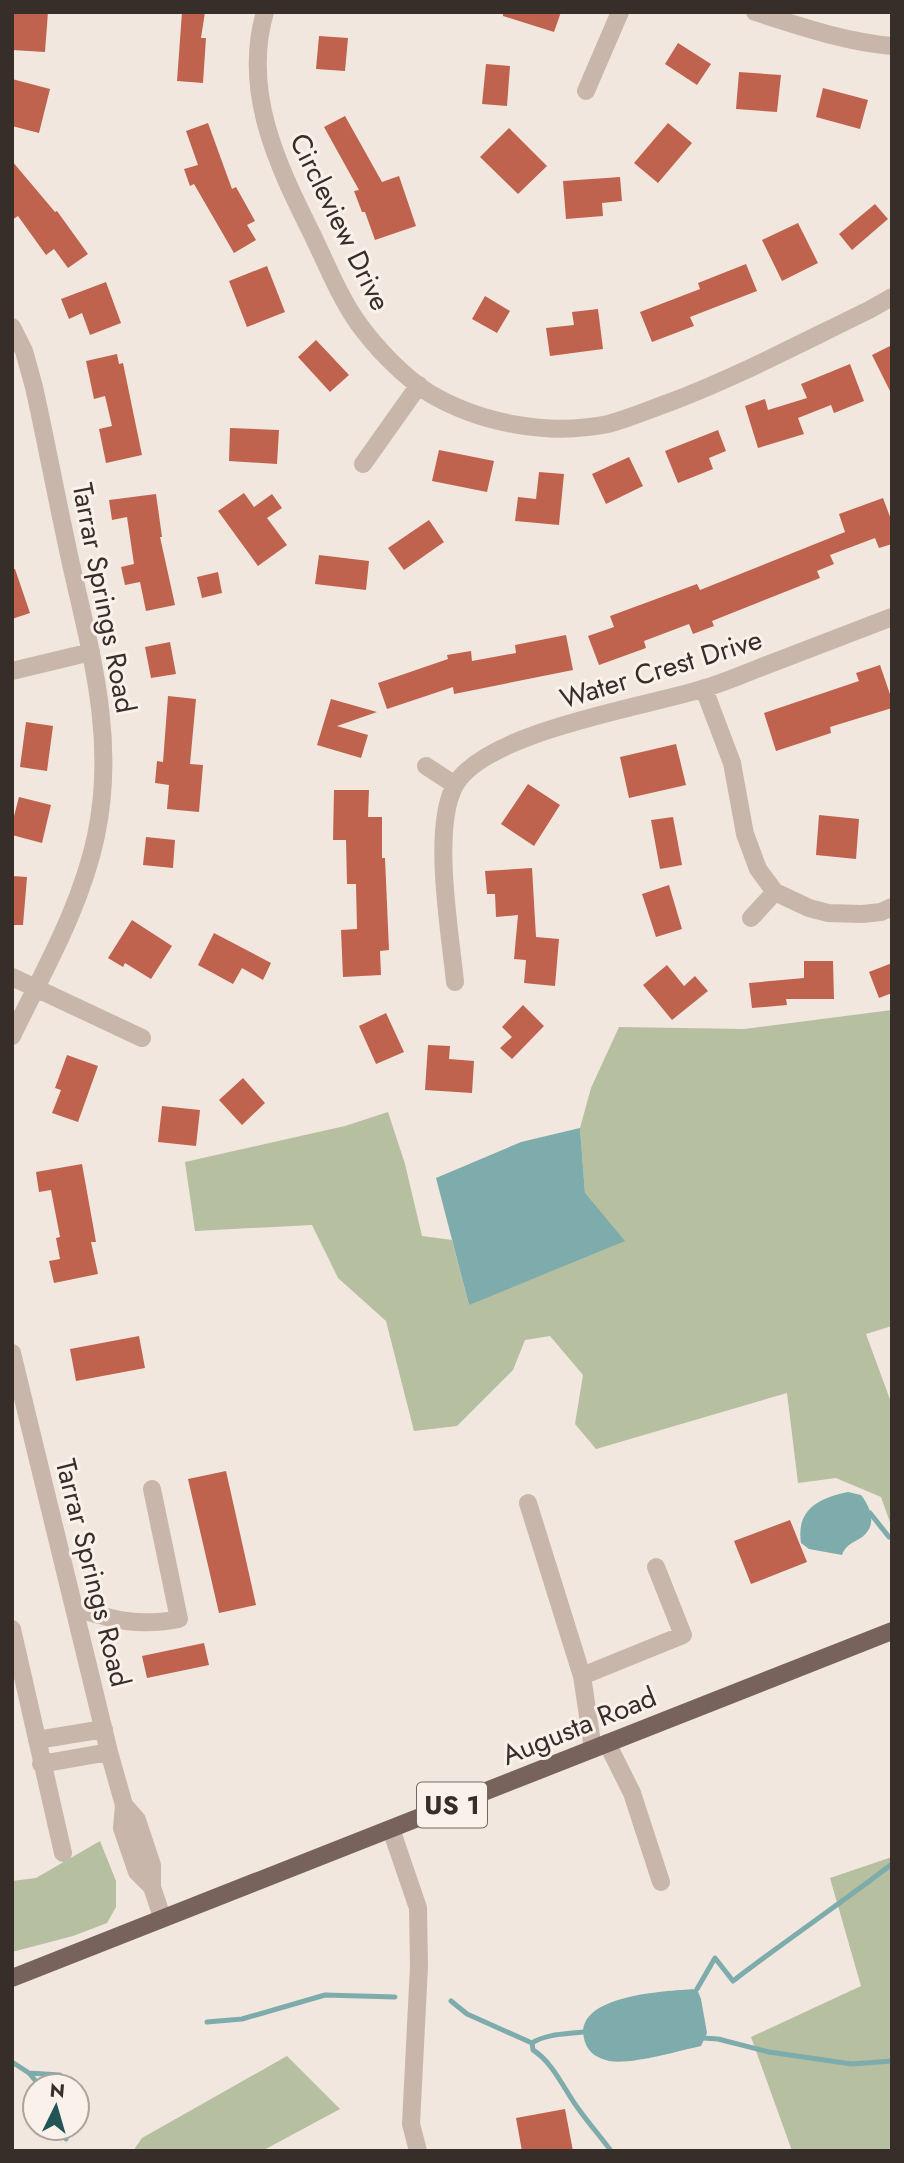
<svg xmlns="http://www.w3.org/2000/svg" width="904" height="2163" font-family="Jost,sans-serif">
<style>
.green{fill:#b6bf9f}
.water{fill:#7eacac}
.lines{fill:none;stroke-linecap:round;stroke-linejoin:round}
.stream{stroke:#7eacac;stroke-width:5}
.building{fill:#bf634e}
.minor{stroke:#c9b6aa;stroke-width:18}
.major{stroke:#77635b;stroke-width:18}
.labels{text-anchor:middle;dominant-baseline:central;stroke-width:6;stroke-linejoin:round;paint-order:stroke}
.shield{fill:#f9f1ea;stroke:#716863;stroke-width:2}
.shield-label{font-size:26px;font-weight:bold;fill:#372d29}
.street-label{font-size:28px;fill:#372d29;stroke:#f9f1ea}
</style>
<rect width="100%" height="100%" fill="#f1e7de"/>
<path class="green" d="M892,1010v316l-26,8 26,71 -1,120 -10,-28 -45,-19 -38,5 -11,-90 -191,56 -21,-25 8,-49 -33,-39 -25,4 -12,30 -56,56 -43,5 -28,-110 -48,-43 -26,-53 -117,6 -10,-69 160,-36 43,-14 17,52 17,72 30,4 17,65 116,-112 -5,-65 11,-40 28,-61 125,2z
M100,1841l16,40v26l-9,16 -34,13 -61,16v-71l24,-3z
M892,1857v294h-100l-41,-114 110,-51 -31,-108z
M287,2056l53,53 -78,42h-129l9,-13z"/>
<path class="water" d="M580,1128l5,65 40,48 -156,64 -33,-127 85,-36z
M848,1492l13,3c8,10 15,26 6,37 -7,10 -20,9 -25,23l-33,-6 -8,-6c-5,-33 17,-45 47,-51z
M697,1989l4,10 6,34 -6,13c-23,5 -70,19 -92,15 -11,-3 -20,-7 -24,-19 -16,-48 83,-51 112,-53z"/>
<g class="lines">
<path class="stream" d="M870,1513l19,24
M697,1989l18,-31 18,23c53,-41 107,-77 159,-117
M451,2001l16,13 65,29 1,7c21,13 32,42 47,61 10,14 21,26 31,40
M207,2022l35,-3 83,-24 70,2
M703,2038l15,1 51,13 83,12 40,-3
M532,2043c13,-9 35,-9 51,-11
M12,2062l17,11 11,13
M29,2073l31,2
M62,2128l4,11"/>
</g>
<path class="building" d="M12,12h36l-3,40 -33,-2z
M182,12h23l-4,26h5l-3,45 -26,-2z
M503,12h58l-7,20 -51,-16z
M319,36l29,2 -3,33 -29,-2z
M678,43l33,21 -14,21 -32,-21z
M486,64l24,2 -3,40 -25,-2z
M739,72l42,3 -4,37 -41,-3z
M12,79l38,10 -11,44 -27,-7z
M823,88l45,12 -8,29 -44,-12z
M345,116l37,66 17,-6 17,50 -41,14 -10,-28h-3l-8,-21 5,-1 -35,-63z
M208,123l24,66 4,-2 19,34 -8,4 9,15 -22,13 -40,-69 -4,2 -6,-17 14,-4 -12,-34z
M668,123l24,20 -34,40 -24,-20z
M509,128l38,38 -29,28 -38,-37z
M12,161l43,51 2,-1 31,43 -20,14 -14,-19 -8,6 -28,-39 -6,4z
M620,177l2,24 -20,2 1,13 -37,3 -3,-38z
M875,204l13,15 -36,31 -13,-16z
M798,223l20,40 -36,18 -20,-41z
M746,264l11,27 -67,26 4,9 -42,16 -12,-30 60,-23 -2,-6z
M267,266l18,46 -38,15 -18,-46z
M106,282l15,41 -31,12 -8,-22 -13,6 -8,-20z
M485,296l25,15 -13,22 -25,-14z
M598,309l5,40 -53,7 -4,-28 28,-3 -2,-13z
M316,340l33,35 -19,17 -32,-35z
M892,345v50l-20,-40z
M117,354l2,10 4,-1 19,92 -36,8 -7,-34 13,-3 -7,-30 -11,3 -8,-38z
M850,364l14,37 -30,12 -3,-8 -33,13 6,16 -46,14 -13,-42 20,-7 3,11 39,-12 -6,-14z
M230,428l49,2 -2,34 -48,-3z
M718,430l8,21 -17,7 4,11 -35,14 -13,-32z
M439,450l55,11 -7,31 -55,-11z
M629,457l14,29 -37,18 -14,-30z
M539,472l25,2 -5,51 -44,-4 3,-24 18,2z
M244,493l10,14 18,-13 10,14 -15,10 20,27 -29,21 -40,-55z
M156,494l6,43h-2l15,68 -29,6 -6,-29 -15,3 -4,-18 13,-3 -7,-47 -15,3 -3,-20z
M883,498l9,24v22l-13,4 -4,-10 -45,17 4,9 -17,7 3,7 -108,43 2,5 -21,8 -4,-10 -45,17 2,7 -47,17 -11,-29 26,-9 -4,-11 87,-32 3,6 145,-58 -6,-18z
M429,520l15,22 -40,28 -16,-22z
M319,555l50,6 -3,29 -51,-6z
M12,569h3l15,44 -18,6z
M218,572l4,21 -20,5 -5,-21z
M566,635l7,35 -119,24 -1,-7 -66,22 -9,-26 70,-24 -1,-4 24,-4 1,10 44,-8 -1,-8z
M170,642l6,32 -25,4 -6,-31z
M880,665l12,35v8l-62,19 1,6 -55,18 -12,-38 95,-32 -3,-8z
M168,696l28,3 -6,65 13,1 -4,47 -32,-3 2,-24 -14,-2 2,-22 6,1z
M331,699l46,13 -40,14 31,9 -7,23 -44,-13z
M26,722l27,4 -6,45 -27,-4z
M676,744l10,41 -57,13 -9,-41z
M528,784l32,21 -26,41 -33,-22z
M334,790h35l-1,27h14v41h3l4,92 -9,1 1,24 -38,2 -2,-47 16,-1 -1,-45h-9l-1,-44h-13z
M19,797l32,8 -9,38 -30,-8v-11z
M819,815l40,4 -3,40 -40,-4z
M673,817l9,48 -22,4 -9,-49z
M146,837l29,3 -2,28 -30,-3z
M532,868l4,69 23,2 -4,47 -31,-3 2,-23 -12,-1 4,-44 -22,2 -1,-23h-8l-2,-23z
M12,876l15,1 -4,48h-11z
M669,885l13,44 -26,8 -14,-43z
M132,920l40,26 -21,33 -26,-16 -2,4 -15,-9z
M214,933l57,30 -8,17 -21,-12 -9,16 -35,-19z
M804,961h29l1,38h-48l1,6 -35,3 -3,-25 55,-5z
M892,963v30l-13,5 -10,-26z
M667,965l17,21 11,-10 13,15 -36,29 -29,-35z
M523,1005l21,21 -32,33 -12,-11 12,-11 -10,-10z
M386,1013l18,39 -28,12 -17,-38z
M428,1045l22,1 -1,13 25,2 -2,32 -47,-3z
M67,1055l31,11 -20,56 -26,-9 9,-23 -6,-2z
M243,1078l22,25 -23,22 -23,-25z
M162,1106l38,4 -4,36 -38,-4z
M82,1164l14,78h-5l7,32 -44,9 -5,-22 11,-2 -4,-21 4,-1 -9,-47 -12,2 -3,-20z
M139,1336l6,32 -69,13 -6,-32z
M226,1471l30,134 -37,8 -31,-134z
M790,1520l17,42 -56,22 -17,-43z
M204,1643l5,22 -62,13 -5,-22z
M565,2109l8,42h-51l-6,-33z"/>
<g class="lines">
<path class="minor" d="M265,12c-23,79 12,152 47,222 14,29 27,62 46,89 18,25 45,53 71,70 52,31 120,43 179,31 20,-5 40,-14 60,-21 69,-26 135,-61 201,-93l23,-13
M755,12c45,14 90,30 137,34
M586,91l34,-79
M12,327l12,24 10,36c13,59 24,118 37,177 21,93 45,177 25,272 -15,71 -53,136 -84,200
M363,464l56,-79
M12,671l79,-19
M704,689l28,74 13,71 13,35 17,23 34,16 19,5 34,1 19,-2 11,-5
M426,766l29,19
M751,918l24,-26
M12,977l130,61
M455,982c-5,-51 -23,-151 -1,-195 28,-55 190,-80 248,-98 22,-6 44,-16 65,-24 42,-16 83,-32 125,-48
M12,1353l97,399 15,53 -2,23 15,44 15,15
M528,1503l54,173
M75,1608c39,12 63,19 104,11l-27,-130
M12,1629l51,224
M37,1740l67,-11
M607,1743l25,50 29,89
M593,1749l-11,-73 101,-41 -27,-68
M41,1764l68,-12
M124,1805l13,15 15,45v22l10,30
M391,1829l27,79 1,58 -8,158 7,27"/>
<path class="major" d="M12,1978l880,-347"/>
</g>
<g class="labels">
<rect class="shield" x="417" y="1782.5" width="70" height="45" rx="5"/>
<g class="shield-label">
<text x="452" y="1805">US 1</text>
</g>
<g class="street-label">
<text transform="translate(340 222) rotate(64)">Circleview Drive</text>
<text transform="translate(104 598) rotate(79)">Tarrar Springs Road</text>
<text transform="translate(661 669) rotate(-17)">Water Crest Drive</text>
<text transform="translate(93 1573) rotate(76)">Tarrar Springs Road</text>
<text transform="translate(579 1726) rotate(-22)">Augusta Road</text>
</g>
</g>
<rect width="904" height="2163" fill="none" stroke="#372d29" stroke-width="28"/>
<g transform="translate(56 2107) rotate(5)"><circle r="33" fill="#f9f1ea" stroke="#aba39d" stroke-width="2"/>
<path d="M0-5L12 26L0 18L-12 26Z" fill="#215556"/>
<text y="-10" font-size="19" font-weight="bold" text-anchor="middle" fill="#372d29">N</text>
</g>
</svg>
